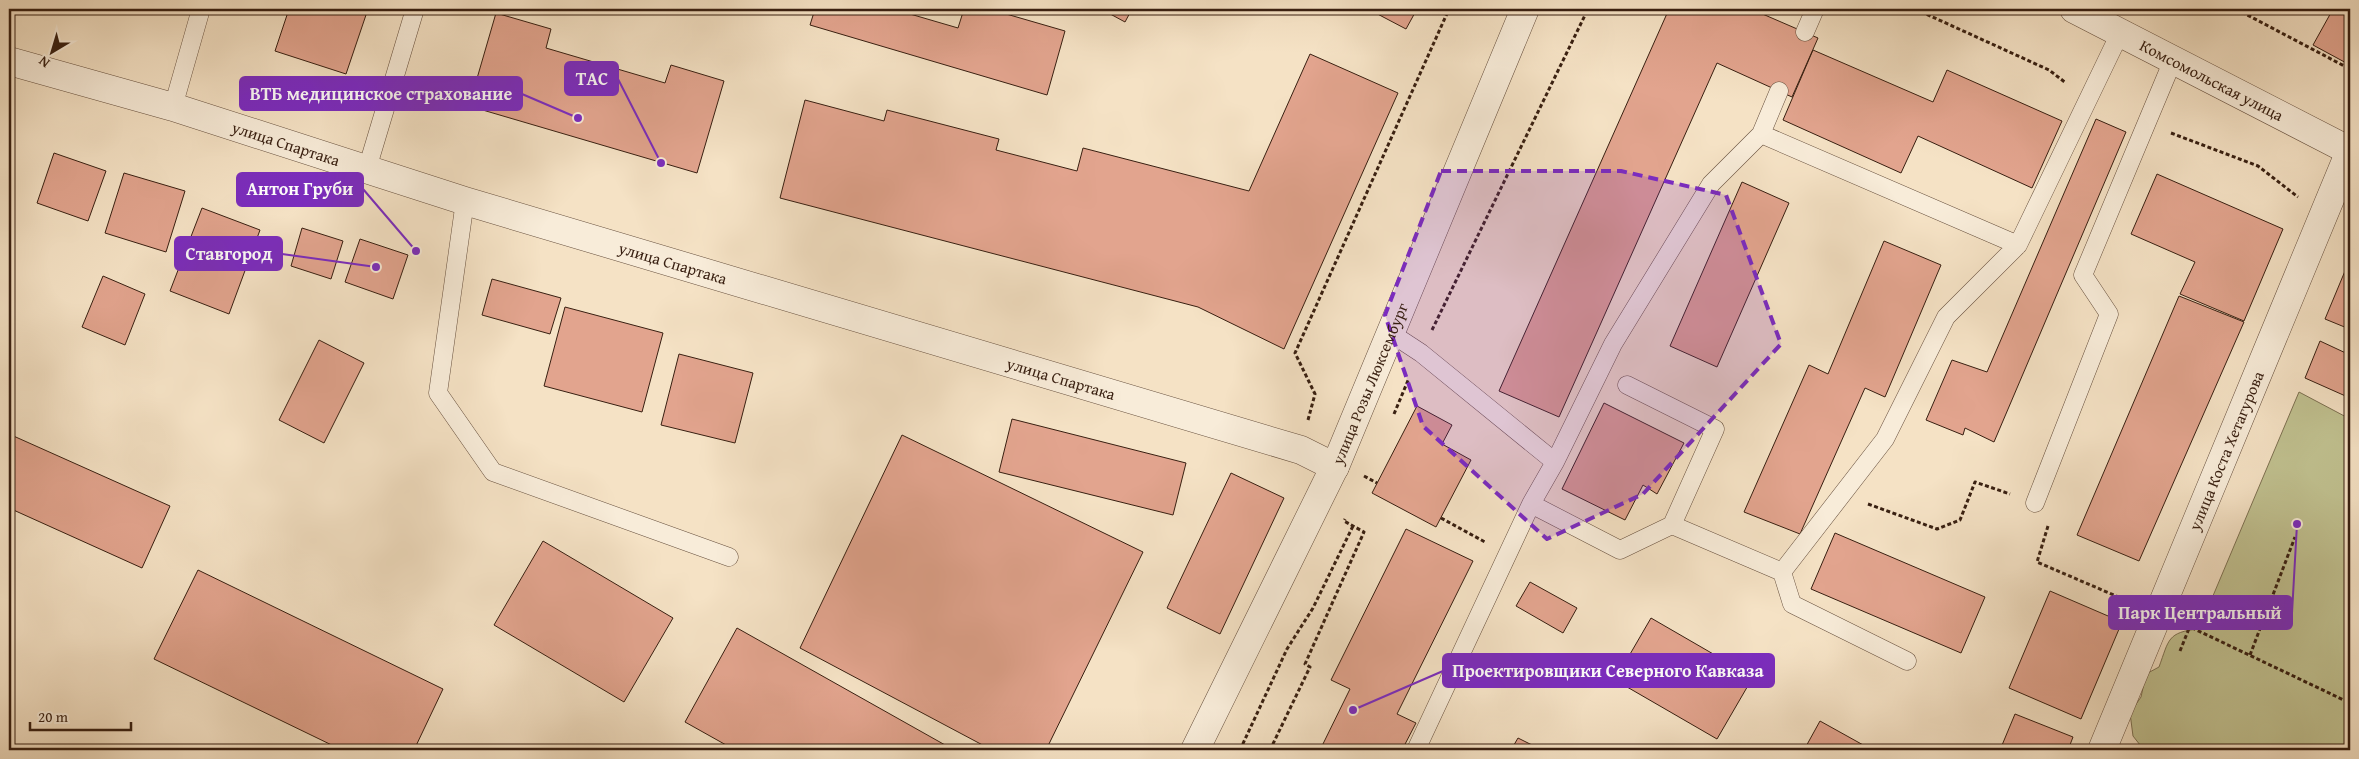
<svg xmlns="http://www.w3.org/2000/svg" width="2359" height="759" font-family="'Gentium Book Plus',serif">
<style>
.green{fill:#c1c291;stroke:#7c7051}
.building{fill:#e2a48e;stroke:#381f11}
.lines{fill:none;stroke-linecap:round;stroke-linejoin:round}
.service-casing{stroke:#67503e;stroke-width:19}
.minor-casing{stroke:#67503e;stroke-width:29}
.tertiary-casing{stroke:#67503e;stroke-width:29}
.path{stroke:#381f11;stroke-width:3;stroke-dasharray:4 2.5;stroke-linecap:butt}
.service{stroke:#f8ecd9;stroke-width:18}
.minor{stroke:#f8ecd9;stroke-width:28}
.tertiary{stroke:#f8ecd9;stroke-width:28}
.marked{fill:#7b2cbf;fill-opacity:0.2;stroke:#7b2cbf;stroke-width:4;stroke-dasharray:10 6;stroke-linejoin:round}
.labels{text-anchor:middle;dominant-baseline:central;stroke-width:4.5;stroke-linejoin:round;paint-order:stroke}
.street-label{font-size:16px;fill:#381f11;stroke:#f8ecd9}
.leader{fill:none;stroke:#7b2cbf;stroke-width:2}
.callout-dot{fill:#7b2cbf;stroke:#f8ecd9;stroke-width:2}
.callout{fill:#7b2cbf;stroke:#7b2cbf;stroke-width:2}
.callout-label{font-size:18px;text-anchor:middle;font-weight:bold;fill:#fff}
</style>
<rect width="100%" height="100%" fill="#f5e2c5"/>
<filter id="stains"><feTurbulence type="fractalNoise" baseFrequency=".004" numOctaves="4"/><feColorMatrix values="0 0 0 0 .2 0 0 0 0 .09 0 0 0 0 .02 0 0 0 .5 -.17"/></filter>
<radialGradient id="worn" r=".72"><stop offset=".6" stop-color="#630" stop-opacity="0"/><stop offset="1" stop-color="#630" stop-opacity=".3"/></radialGradient>
<path class="green" d="M2299,392l51,27v331h-206l-11,-14 -3,-23 11,-16 5,-23 13,-7c10,-27 8,-35 40,-38z"/>
<path class="building" d="M289,9h79l-22,65 -71,-23z
M815,9h78l65,19 6,-19h25l76,22 -18,64 -237,-70z
M1101,9h31l-7,13z
M1368,9h49l-11,20z
M1669,9h82l67,29 -26,59 -75,-34 -158,354 -60,-26z
M2333,9h17v56l-37,-20z
M496,13l55,16 -5,19 119,35 6,-18 53,16 -27,92 -228,-67z
M1813,50l120,52 14,-32 115,51 -30,67 -114,-52 -17,37 -118,-53z
M1310,54l88,39 -114,256 -86,-42 -418,-109 25,-98 79,21 3,-11 112,29 -3,11 81,21 6,-23 166,43z
M2096,119l30,13 -132,310 -29,-14 -2,7 -37,-15 26,-60 35,12z
M54,153l52,18 -18,50 -51,-18z
M124,173l61,18 -19,61 -61,-19z
M2157,174l126,55 -39,92 -64,-27 15,-32 -64,-28z
M1742,182l47,21 -72,164 -47,-21z
M202,208l58,22 -31,84 -59,-23z
M302,228l41,13 -12,38 -40,-13z
M360,239l48,16 -15,44 -48,-17z
M1884,241l57,24 -56,132 -20,-9 -65,146 -56,-22 65,-147 19,9z
M2350,259v60l-3,9 -22,-9z
M103,276l42,18 -20,51 -43,-18z
M492,279l69,19 -11,36 -68,-19z
M2179,296l65,26 -105,239 -62,-26z
M565,307l98,26 -21,79 -98,-26z
M319,340l45,23 -40,80 -45,-23z
M2320,341l30,14v43l-45,-20z
M679,354l74,19 -18,70 -74,-18z
M1604,403l80,40 -27,51 -14,-9 -18,35 -63,-31z
M1417,406l35,19 -10,19 29,16 -35,67 -64,-34z
M1012,419l174,44 -13,52 -174,-43z
M9,434l161,72 -28,62 -133,-60z
M902,435l241,117 -97,198h-54l-192,-102z
M1231,473l53,25 -64,136 -53,-26z
M1406,529l67,32 -76,153 19,9 -14,27h-82l30,-61 -19,-9z
M1835,533l150,64 -24,56 -150,-64z
M543,541l130,77 -49,84 -130,-77z
M198,570l245,119 -29,61h-72l-188,-91z
M1530,582l47,26 -14,25 -47,-27z
M2050,591l72,31 -41,97 -72,-31z
M1651,618l102,59 -36,62 -102,-59z
M737,628l217,122h-219l-50,-28z
M2015,714l58,23 -5,13h-68z
M1820,721l45,25 7,4h-68z
M1518,738l24,12h-31z"/>
<g class="lines">
<defs>
<path id="service" d="M1805,32l10,-23
M173,107l28,-98
M1761,134l257,111
M367,169l48,-160
M465,201l-27,192 55,79 236,85
M1392,334l29,19 134,109 -24,42 89,46 52,-25 110,47 103,-133 61,-122 72,-72 102,-212
M1627,385l88,44 -43,96
M1555,462l58,-118 98,-160 50,-50 18,-43
M2035,503l74,-189 -26,-39 90,-215
M1782,572l10,32 115,57
M1416,750l115,-246"/>
<g id="minor">
<path id="s1" d="M2074,9l276,142"/>
<path id="s2" d="M9,61l164,46 292,94 836,249 34,17"/>
<path id="s3" d="M2102,750l248,-599"/>
</g>
<g id="tertiary">
<path id="s4" d="M1195,750l142,-288 188,-453"/>
</g>
</defs>
<use href="#service" class="service-casing"/>
<use href="#minor" class="minor-casing"/>
<use href="#tertiary" class="tertiary-casing"/>
<path class="path" d="M1915,9l134,61 17,13
M2236,9l114,60
M2171,133l87,33 40,31
M1432,330l156,-321
M1394,414l15,-36
M1308,420l7,-26 -20,-41 154,-344
M1364,476l13,7
M1868,504l69,25 23,-9 15,-38 35,12
M1441,518l44,24
M2048,526l-11,36 93,40
M2186,625l164,78
M2180,651l18,-45
M2250,655l45,-118
M1240,750l47,-101 26,-41 40,-82
M1270,750l40,-83 -5,-3 59,-132 -20,-11 1,-2"/>
<use href="#service" class="service"/>
<use href="#minor" class="minor"/>
<use href="#tertiary" class="tertiary"/>
</g>
<path class="marked" d="M1441,171h180l105,24 55,149 -138,150 -96,45 -124,-113 -38,-111z"/>
<g class="labels">
<g class="street-label">
<text stroke="none"><textPath href="#s1" startOffset="155">Комсомольская улица</textPath></text>
<text stroke="none"><textPath href="#s2" startOffset="289">улица Спартака</textPath></text>
<text stroke="none"><textPath href="#s2" startOffset="694">улица Спартака</textPath></text>
<text stroke="none"><textPath href="#s2" startOffset="1099">улица Спартака</textPath></text>
<text stroke="none"><textPath href="#s4" startOffset="406">улица Розы Люксембург</textPath></text>
<text stroke="none"><textPath href="#s3" startOffset="324">улица Коста Хетагурова</textPath></text>
</g>
</g>
<path class="leader" d="M661 163L618 79M578 118L522 94M416 251L363 189M376 267L282 254M2297 524L2292 613M1353 710L1443 671"/>
<g class="callout-dot">
<circle cx="661" cy="163" r="5"/>
<circle cx="578" cy="118" r="5"/>
<circle cx="416" cy="251" r="5"/>
<circle cx="376" cy="267" r="5"/>
<circle cx="2297" cy="524" r="5"/>
<circle cx="1353" cy="710" r="5"/>
</g>
<g class="callout">
<rect x="565" y="62" width="53" height="33" rx="5"/>
<rect x="240" y="77" width="282" height="33" rx="5"/>
<rect x="237" y="173" width="126" height="33" rx="5"/>
<rect x="175" y="237" width="107" height="33" rx="5"/>
<rect x="2109" y="596" width="183" height="33" rx="5"/>
<rect x="1443" y="654" width="331" height="33" rx="5"/>
</g>
<g class="callout-label">
<text x="592" y="85">ТАС</text>
<text x="381" y="100">ВТБ медицинское страхование</text>
<text x="300" y="195">Антон Груби</text>
<text x="229" y="260">Ставгород</text>
<text x="2200" y="619">Парк Центральный</text>
<text x="1608" y="677">Проектировщики Северного Кавказа</text>
</g>
<rect width="2359" height="759" fill="none" stroke="#f5e2c5" stroke-width="30"/>
<rect x="10" y="10" width="2339" height="739" fill="none" stroke="#381f11" stroke-width="2.5"/>
<rect x="15" y="15" width="2329" height="729" fill="none" stroke="#381f11"/>
<g transform="translate(52 52) rotate(218)" stroke="#f8ecd9" stroke-width="4" paint-order="stroke">
<path d="M0-4L9 19L0 12L-9 19Z" fill="#381f11"/>
<text y="-8" font-size="14" font-weight="bold" text-anchor="middle" fill="#381f11">N</text>
</g>
<path d="M30 722v8h101v-8" fill="none" stroke="#381f11" stroke-width="2.5"/>
<text x="38" y="722" font-size="15" fill="#381f11" stroke="#f8ecd9" stroke-width="4" paint-order="stroke">20 m</text>
<rect width="100%" height="100%" filter="url(#stains)"/>
<rect width="100%" height="100%" fill="url(#worn)"/>
</svg>
